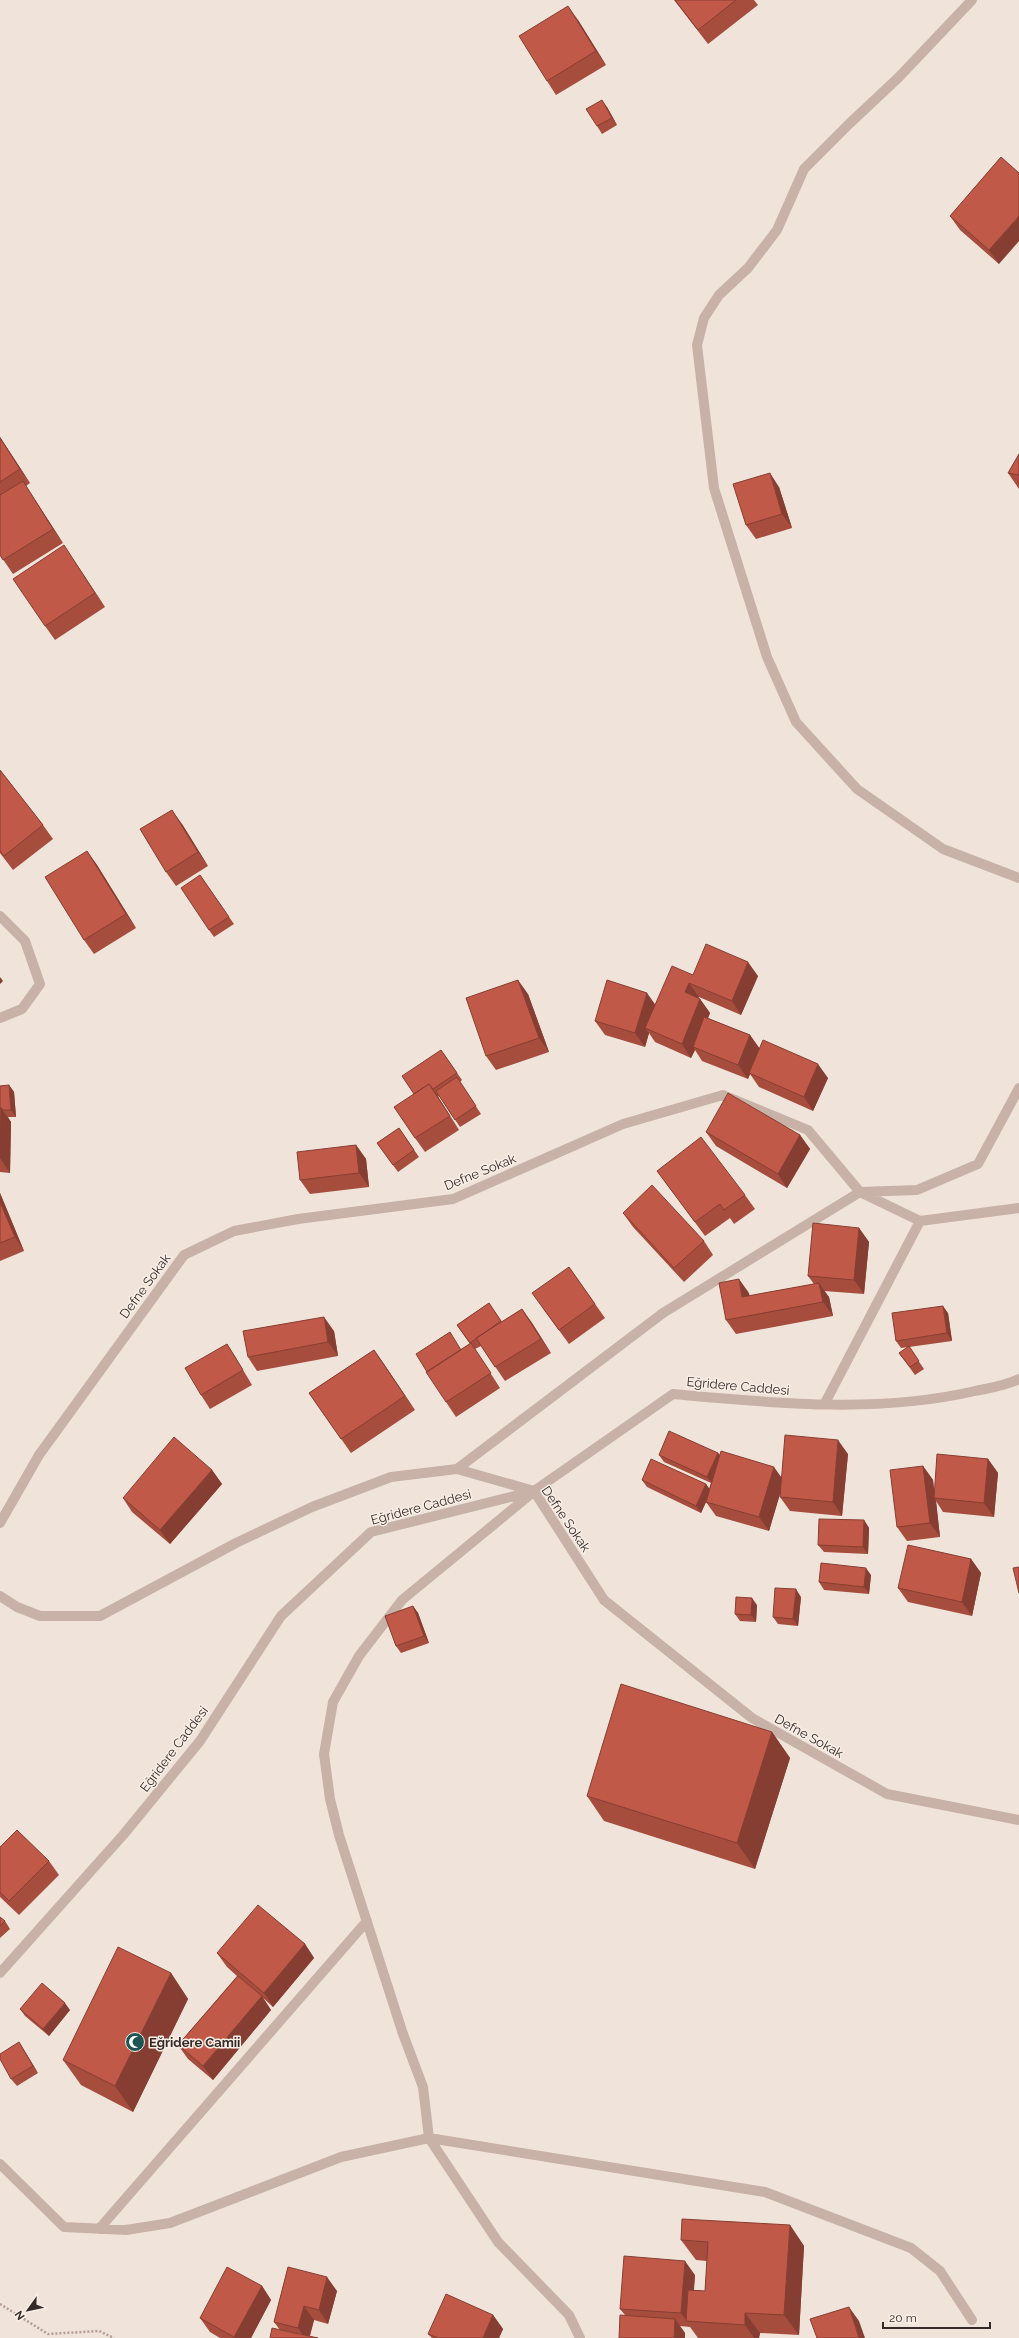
<svg xmlns="http://www.w3.org/2000/svg" width="1019" height="2338" font-family="Raleway,sans-serif">
<style>
.lines{fill:none;stroke-linecap:round;stroke-linejoin:round}
.path{stroke:#b39c91;stroke-width:2.5;stroke-dasharray:2 2;stroke-linecap:butt}
.minor{stroke:#c8b2a7;stroke-width:10}
.wall{fill:#a64d3e}
.shaded-wall{fill:#873e32}
.building{fill:#c15948;stroke:#873e32}
.labels{text-anchor:middle;dominant-baseline:central;stroke-width:3;stroke-linejoin:round;paint-order:stroke}
.street-label{font-size:13px;fill:#342a27;stroke:#f8eee6}
.poi-label{font-size:13px;font-weight:bold;fill:#342a27;stroke:#f8eee6;text-anchor:start}
</style>
<rect width="100%" height="100%" fill="#f0e4da"/>
<g class="lines">
<path class="path" d="M0,2304l48,30 51,-3 15,7"/>
<path class="minor" d="M972,0l-74,78 -49,46 -45,45 -27,61 -29,38 -29,27 -15,23 -7,27 17,143 53,169 29,65 61,67 86,60 76,29
M0,916l25,25 15,43 -18,25 -22,9
M825,1403l95,-182
M457,1469l206,-156 197,-121 60,29 99,-13
M531,1494l-129,106 -43,56 -26,46 -9,52 6,45 9,36 64,199 20,53 6,51 69,104 71,73 11,23
M0,1523l39,-68 145,-200 50,-24 64,-12 155,-20 170,-75 100,-29 85,35 52,62 57,-2 61,-26 41,-76
M0,1596l17,11 23,9h60l136,-73 76,-36 79,-30 66,-8 77,22 70,109 148,118 135,76 132,26
M0,1973l124,-139 76,-93 81,-125 90,-84 163,-41 139,-97c99,9 203,20 302,-3 14,-3 30,-5 44,-12
M0,2164l64,63 62,3 44,-7 171,-66 88,-19 336,54 146,56 29,23 32,49
M99,2229l268,-308"/>
</g>
<path class="wall" d="M674,0h80l4,5 -50,39z
M578,20l28,45 -50,30 -9,-14z
M607,107l10,18 -15,9 -5,-8z
M1001,157l-2,107 -39,-34 -10,-14z
M0,437l30,46 -4,3 37,57 -50,31 -13,-19z
M1019,454v35l-11,-16z
M779,487l13,41 -36,11 -10,-14z
M73,559l32,48 -50,33 -10,-14z
M0,770l43,55 10,14 -40,31 -13,-17z
M182,824l26,42 -32,20 -10,-14z
M87,851l10,14 39,63 -42,26 -10,-14z
M200,875l34,49 -20,13 -5,-7z
M693,975l65,1 -17,39 -42,-18 -1,1 2,1 10,14 -2,5 42,17 9,13 69,30 -15,33 -54,-24 -9,-13 -2,5 -46,-18 -7,-11 -4,8 -36,-16 -6,-9 -4,14 -40,-12 -10,-14 60,-16z
M528,994l21,58 -53,18 -10,-14z
M441,1050l21,30 -2,2 21,32 -21,13 -21,-31 -1,1 21,33 -34,22 -10,-14 -1,-44z
M9,1085l5,7 2,25h-8l3,5 -1,51 -10,-1v-86z
M399,1128l20,29 -21,15 -21,-29z
M706,1132l94,3 10,14 -23,39 -71,-42z
M356,1145l10,14 3,28 -59,7 -10,-14z
M657,1171l88,24 10,14 -21,15 -4,-6 -25,18z
M0,1193l24,58 -24,10z
M623,1213l81,28 9,14 -29,27 -51,-55z
M859,1228l10,14 -5,52 -40,-3 5,6 4,19 -97,18 -10,-14 23,-27v3l65,-12 -6,-8z
M569,1267l36,51 -36,26 -27,-37z
M489,1303l13,19 20,-13 10,14 19,30 -46,28 -24,-35 -6,3 25,39 -44,29 -10,-15 15,-52 9,-6 -13,-19z
M948,1313l4,28 -43,6 15,22 -9,6 -16,-22 9,-6 -7,1 -5,-7z
M334,1331l4,25 -81,15 -9,-14z
M227,1344l9,14 16,27 -42,24 -9,-14z
M374,1350l41,60 -64,43 -42,-60z
M718,1453l2,2 62,22 66,-23 -6,62 -52,-5 -10,-14v-4l-11,38 -53,-15 -10,-14 -5,11 -54,-26 -5,-7 64,4 3,5 2,-6 -47,-21 -5,-7z
M988,1459l10,14 -4,44 -51,-5 -7,-11 4,36 -33,4 -10,-14 26,-61 10,14 1,10z
M212,1470l10,14 -52,60 -38,-32 -9,-14z
M864,1520l5,8 -1,26 -44,-2 -6,-7z
M971,1559l10,14 -9,43 -64,-14 -10,-14z
M871,1575l-2,19 -45,-4 -5,-8z
M801,1597l-3,29 -20,-2 -5,-7z
M757,1605l-1,17 -16,-1 -5,-7z
M413,1606l5,7 11,30 -28,10 -5,-7z
M772,1732l18,26 -35,111 -151,-48 -17,-25z
M0,1847l49,14 10,14 -40,40 -19,-18z
M0,1917l5,4 5,8 -10,9z
M305,1944l9,14 -41,49 -11,-10 9,13 -58,70 -25,-21 -10,-14 59,-69 -10,-9 -10,-14z
M171,1973l17,26 -55,113 -52,-27 -18,-25z
M20,2009l50,1 -21,26 -24,-20z
M19,2042l5,8 14,23 -21,13 -6,-7z
M790,2225l14,21 -5,89 -39,-2 -1,5h-61l-8,-11 -10,-1 5,7 -60,-18 -5,-6 75,-34 -1,15 11,1 2,-30 -11,-1 -15,-20z
M288,2267l49,24 -9,33 -14,-4 -4,16 -30,-6 -6,-8z
M262,2286l9,14 -20,38h-31l-10,-6 -10,-14z
M493,2315l10,14 -4,9h-67l-4,-4z"/>
<path class="shaded-wall" d="M568,6l10,14 28,45 -10,-14z
M602,100l5,7 10,18 -5,-7z
M1019,216v25l-20,23 -10,-14z
M0,437l30,46 -10,-14 -20,-31z
M770,473l9,14 13,41 -10,-14z
M23,481l9,14 31,48 -10,-14z
M64,545l9,14 32,48 -10,-14z
M172,810l10,14 26,42 -10,-14z
M87,851l10,14 39,63 -10,-14z
M748,962l10,14 -17,39 -9,-14z
M0,977l3,4 -3,3z
M518,980l10,14 21,58 -10,-14z
M689,983l10,14 -4,9 -10,-14z
M647,993l10,14 -12,21 4,5 -4,14 -10,-14z
M700,999l10,14 -14,35 -3,-1 2,3 -4,8 -9,-14z
M750,1035l10,14 -11,24 1,1 -2,5 -10,-14z
M818,1064l10,14 -15,33 -9,-14z
M429,1084l10,14 20,32 -9,-14z
M9,1085l5,7 2,25 -5,-7z
M1,1108l10,14 -1,51 -10,-15z
M800,1135l10,14 -23,39 -9,-14z
M356,1145l10,14 3,28 -10,-14z
M0,1193l24,58 -9,-14 -15,-35z
M859,1228l10,14 -5,52 -10,-14z
M739,1279l10,14 3,18 -10,-14z
M819,1283l10,14 4,19 -10,-14z
M943,1306l5,7 4,28 -5,-8z
M522,1309l10,14 19,30 -10,-14z
M324,1317l10,14 4,25 -10,-14z
M374,1350l10,14 31,46 -10,-14z
M838,1440l10,14 -6,62 -9,-14z
M718,1453l5,7 -10,24 -6,-7z
M988,1459l10,14 -4,44 -10,-14z
M923,1466l10,14 2,18h-1l2,3 4,36 -10,-14z
M774,1467l10,14 -15,50 -10,-14z
M212,1470l10,14 -52,60 -10,-14z
M706,1484l5,7 -10,22 -5,-7z
M864,1520l5,8 -1,26 -5,-7z
M971,1559l10,14 -9,43 -10,-14z
M866,1568l5,7 -2,19 -5,-7z
M796,1589l5,8 -3,29 -5,-7z
M752,1598l5,7 -1,17 -5,-7z
M413,1606l5,7 11,30 -5,-7z
M772,1732l18,26 -35,111 -18,-26z
M305,1944l9,14 -41,49 -9,-14z
M171,1973l17,26 -55,113 -18,-26z
M262,1996l9,14 -58,70 -10,-14z
M65,2003l5,7 -21,26 -6,-7z
M19,2042l5,8 14,23 -5,-7z
M790,2225l14,21 -5,89 -15,-20z
M685,2261l10,14 -4,46h-4l-6,-8z
M327,2277l10,14 -9,33 -9,-14z
M262,2286l9,14 -20,38h-16l-1,-1z
M304,2306l10,14 -5,18h-4l-7,-10z
M849,2307l10,14 6,17h-6z
M745,2313l15,20 -1,5h-5l-9,-13z
M493,2315l10,14 -4,9h-16z
M675,2319l10,14v5h-11z"/>
<path class="building" d="M675,0h61l-38,30z
M568,6l28,45 -49,30 -28,-45z
M602,100l10,18 -15,8 -11,-17z
M1001,157l18,16v43l-30,34 -39,-34z
M0,438l20,31 -20,13z
M1019,454v21l-11,-2z
M770,473l12,41 -36,11 -13,-41z
M23,481l30,48 -50,31 -3,-5v-60z
M64,545l31,48 -50,33 -32,-47z
M0,770l43,55 -39,31 -4,-5z
M172,810l26,42 -32,20 -26,-43z
M87,851l39,63 -42,26 -39,-63z
M200,875l29,42 -20,13 -28,-42z
M706,944l42,18 -16,39 -43,-18 -4,9 15,7 -18,45 -37,-16 27,-62 21,9z
M518,980l21,58 -53,18 -20,-58z
M607,980l40,13 -12,40 -40,-12z
M704,1017l46,18 -12,30 -45,-18z
M763,1040l55,24 -14,33 -55,-24z
M441,1050l16,23 -24,16 -4,-5 -15,10 -12,-18z
M457,1077l19,29 -21,14 -19,-29z
M429,1084l21,32 -35,22 -21,-31z
M9,1085l2,25h-8l-2,-2h-1v-22z
M728,1093l72,42 -22,39 -72,-42z
M0,1108h1l-1,50z
M399,1128l15,22 -21,15 -16,-22z
M701,1137l44,58 -21,15 -4,-6 -25,18 -38,-51z
M356,1145l3,28 -59,7 -3,-28z
M652,1185l52,56 -30,27 -51,-55z
M0,1202l15,35 -15,6z
M813,1223l46,5 -5,52 -46,-4z
M569,1267l26,37 -36,26 -27,-37z
M739,1279l3,18 77,-14 4,19 -97,18 -7,-37z
M489,1303l12,18 -31,22 -13,-18z
M943,1306l4,27 -51,8 -4,-28z
M522,1309l19,30 -46,28 -19,-29z
M324,1317l4,25 -80,15 -5,-26z
M450,1332l11,18 -34,22 -11,-18z
M471,1343l20,30 -45,29 -20,-30z
M227,1344l16,26 -42,25 -16,-27z
M909,1346l10,15 -9,6 -11,-14z
M374,1350l31,46 -64,43 -32,-46z
M669,1431l49,22 -11,24 -48,-22z
M785,1435l53,5 -5,62 -53,-5z
M174,1437l38,33 -52,60 -37,-32z
M721,1451l53,16 -15,50 -53,-15z
M937,1454l51,5 -4,44 -50,-5z
M651,1459l55,25 -10,22 -54,-26z
M923,1466l7,57 -33,4 -7,-57z
M819,1519l45,1 -1,27 -45,-2z
M908,1545l63,14 -9,43 -64,-14z
M821,1563l45,5 -2,19 -45,-5z
M1019,1567v26l-6,-25z
M775,1588l21,1 -3,30 -20,-2z
M736,1597l16,1 -1,17 -16,-1z
M413,1606l11,30 -28,10 -11,-30z
M621,1684l151,48 -35,111 -150,-47z
M17,1830l32,31 -40,40 -9,-9v-45z
M258,1905l47,39 -41,49 -47,-40z
M0,1917l5,4 -5,5z
M118,1947l53,26 -56,113 -52,-26z
M238,1976l24,20 -59,70 -25,-21z
M42,1983l23,20 -22,26 -23,-20z
M19,2042l14,24 -22,13 -11,-20v-5z
M682,2219l108,6 -6,90 -39,-2v12l-59,-4 2,-31 17,1 3,-49 -27,-2z
M624,2256l61,5 -4,52 -61,-4z
M227,2267l35,19 -28,51 -34,-19z
M288,2267l39,10 -8,33 -15,-4 -6,22 -24,-6z
M446,2294l47,21 -10,23h-45l-10,-4z
M849,2307l10,31h-42l-7,-19z
M620,2315l55,4 -1,19h-55z
M272,2328l46,10h-48z"/>
<defs>
<symbol id="mosque-disc" viewBox="-11 -11 22 22"><circle r="9.5" fill="#1e5452" stroke="#f8eee6"/><path d="M3.5-4.9A6 6 0 1 0 3.5 4.9A5 5 0 1 1 3.5-4.9Z" fill="#fff"/></symbol>
</defs>
<g fill-rule="evenodd">
<use href="#mosque-disc" x="124" y="2031" width="22" height="22"/>
</g>
<g class="labels">
<g class="street-label">
<text transform="translate(480 1172) rotate(-22)">Defne Sokak</text>
<text transform="translate(145 1286) rotate(-54)">Defne Sokak</text>
<text transform="translate(738 1386) rotate(5)">Eğridere Caddesi</text>
<text transform="translate(421 1507) rotate(-15)">Eğridere Caddesi</text>
<text transform="translate(566 1519) rotate(56)">Defne Sokak</text>
<text transform="translate(809 1736) rotate(29)">Defne Sokak</text>
<text transform="translate(174 1749) rotate(-53)">Eğridere Caddesi</text>
</g>
<g class="poi-label">
<text x="149" y="2042">Eğridere Camii</text>
</g>
</g>
<g transform="translate(28 2310) rotate(237)" stroke="#f8eee6" stroke-width="3" paint-order="stroke">
<path d="M0-3L7 15L0 10L-7 15Z" fill="#342a27"/>
<text y="-6" font-size="11" font-weight="bold" text-anchor="middle" fill="#342a27">N</text>
</g>
<path d="M883 2322v6h107v-6" fill="none" stroke="#342a27" stroke-width="2"/>
<text x="889" y="2322" font-size="12" fill="#342a27" stroke="#f8eee6" stroke-width="3" paint-order="stroke">20 m</text>
</svg>
